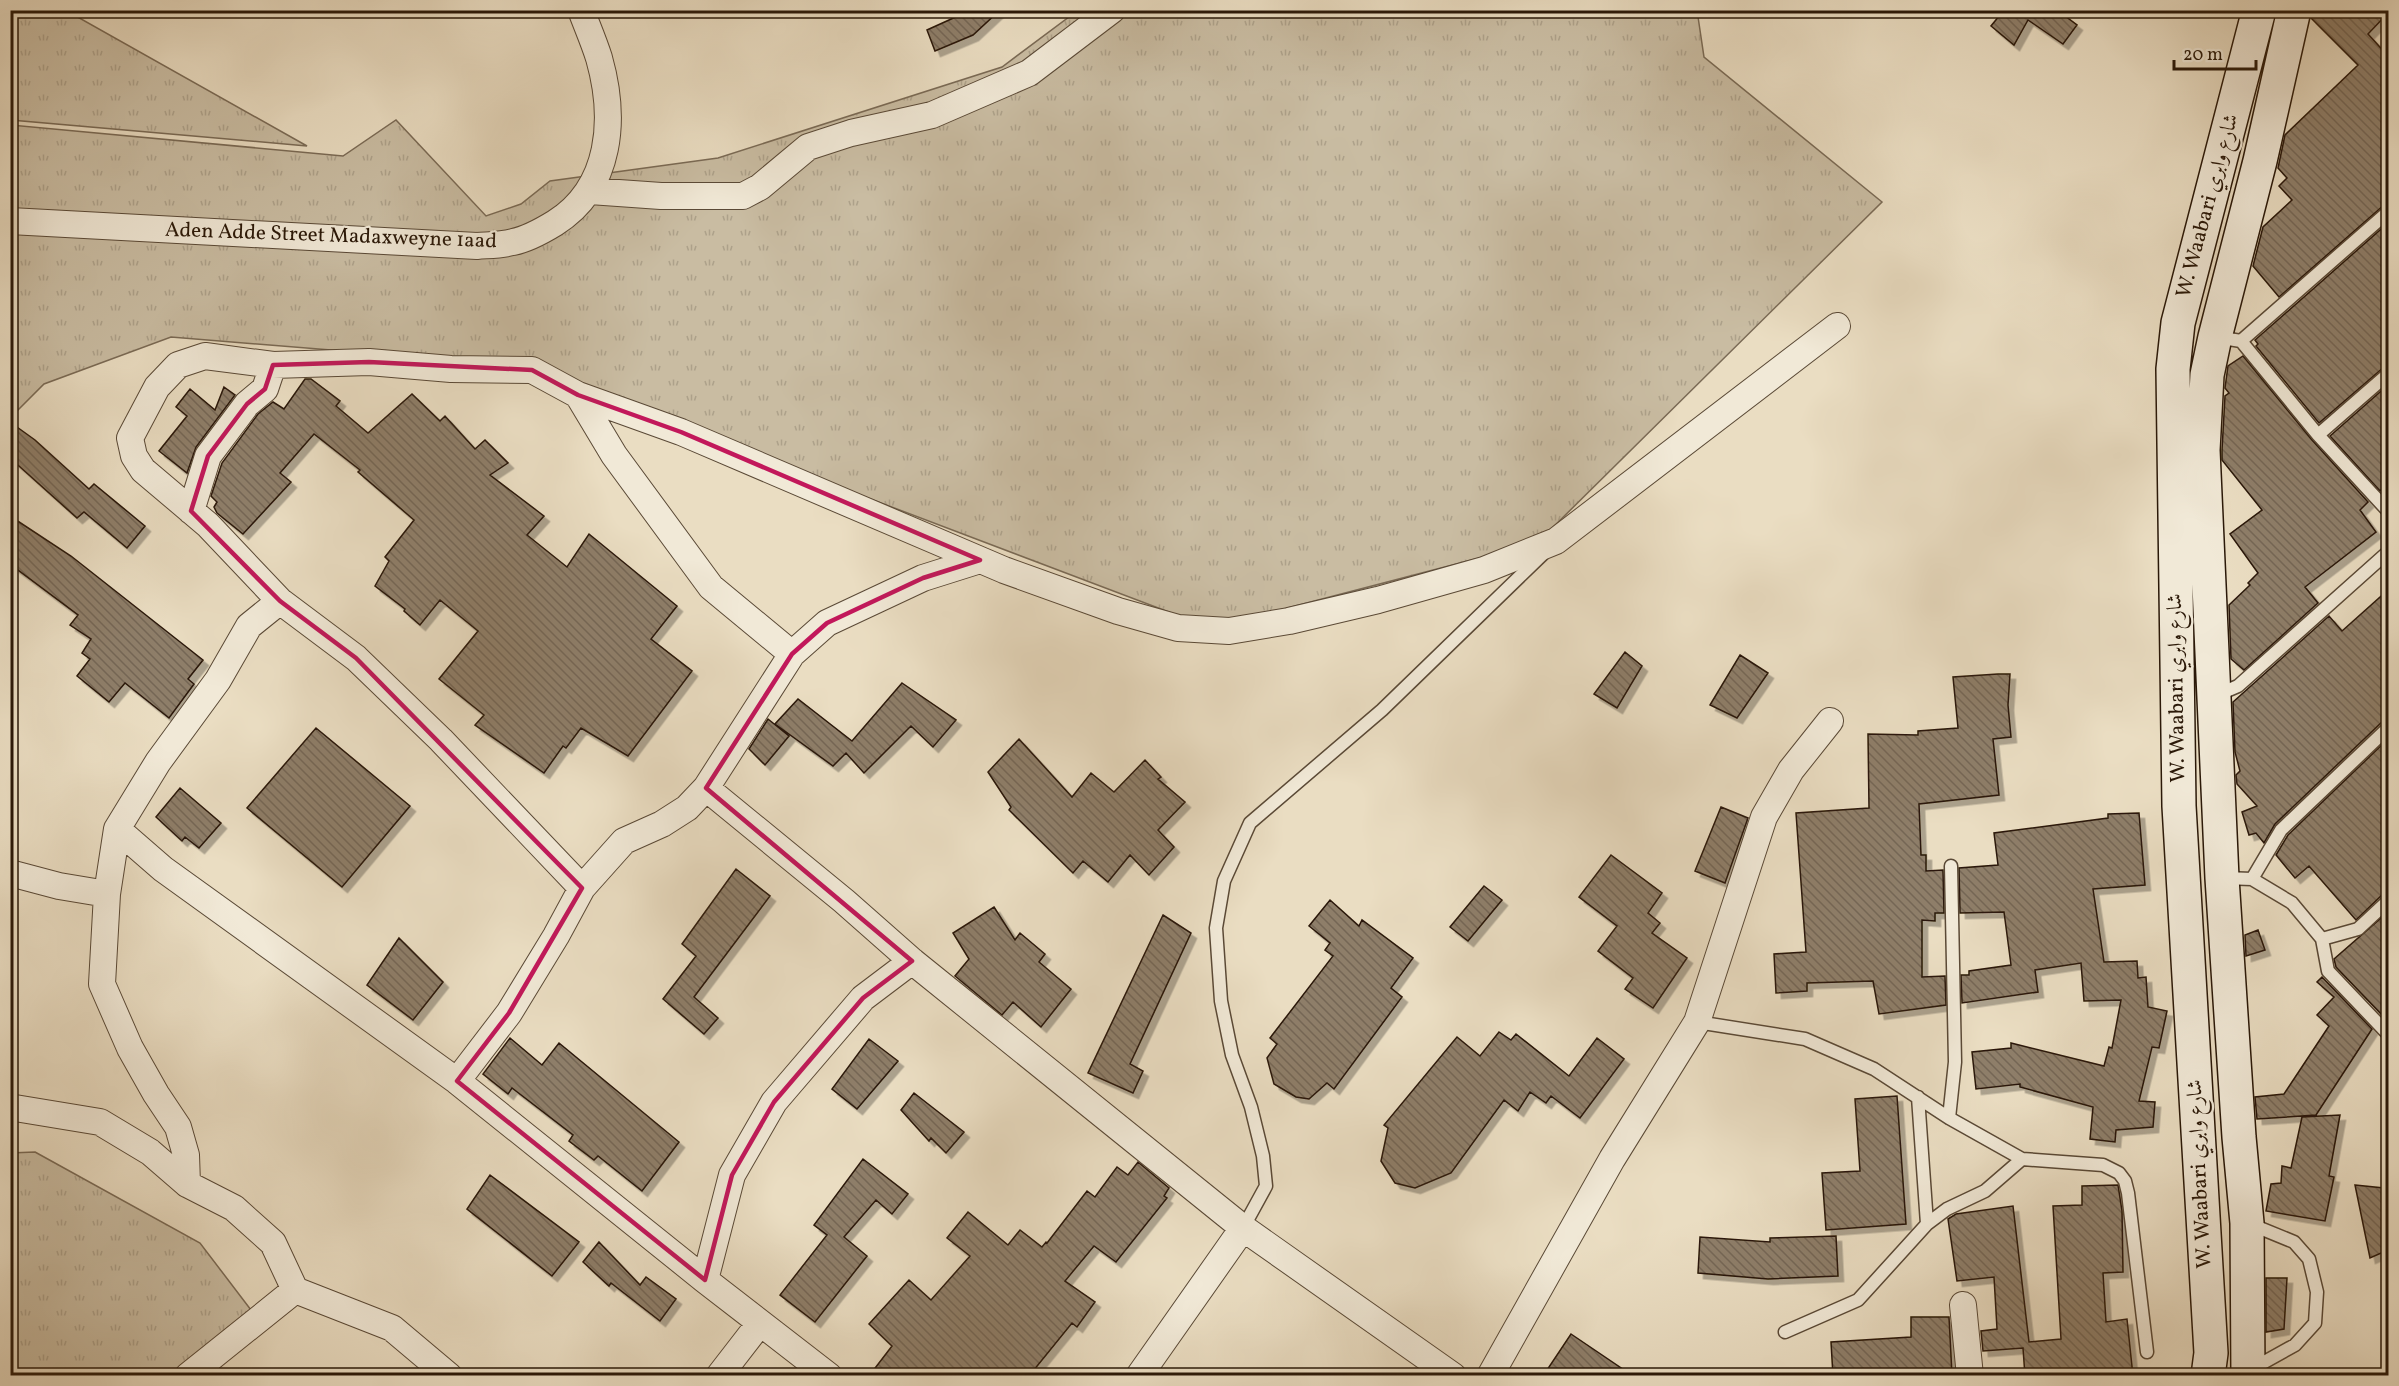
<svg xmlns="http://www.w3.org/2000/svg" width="2399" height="1386" font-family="Vollkorn,Amiri,serif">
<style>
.grass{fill:url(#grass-tufts);stroke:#7a6a55;stroke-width:1.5}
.building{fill:url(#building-back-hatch);stroke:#2a1808;stroke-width:1.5;filter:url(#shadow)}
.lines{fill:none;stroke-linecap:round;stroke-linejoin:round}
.service-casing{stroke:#5a4936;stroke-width:15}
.minor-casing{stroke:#5a4936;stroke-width:28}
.secondary-casing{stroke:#2a1808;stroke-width:36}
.service{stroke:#f1e9d7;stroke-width:12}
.minor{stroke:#f1e9d7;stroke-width:26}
.secondary{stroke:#f1e9d7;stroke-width:33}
.marked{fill:none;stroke:#c2185b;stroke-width:4.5;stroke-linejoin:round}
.labels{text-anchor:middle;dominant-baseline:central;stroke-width:4.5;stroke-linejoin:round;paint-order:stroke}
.street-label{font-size:21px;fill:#2a1808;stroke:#f1e9d7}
</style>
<defs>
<pattern id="grass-tufts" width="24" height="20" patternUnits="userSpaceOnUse" patternTransform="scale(1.5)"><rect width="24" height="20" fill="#c9bca2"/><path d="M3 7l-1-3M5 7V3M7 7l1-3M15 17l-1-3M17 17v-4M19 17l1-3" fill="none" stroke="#ada18a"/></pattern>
<pattern id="building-back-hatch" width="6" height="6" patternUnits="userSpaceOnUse" patternTransform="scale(1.5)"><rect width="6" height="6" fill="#8e7e69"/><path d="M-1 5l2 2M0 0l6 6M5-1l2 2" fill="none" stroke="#746654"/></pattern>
<filter id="shadow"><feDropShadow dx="5.5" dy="5.5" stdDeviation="0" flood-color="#0004"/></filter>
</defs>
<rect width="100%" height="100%" fill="#eaddc2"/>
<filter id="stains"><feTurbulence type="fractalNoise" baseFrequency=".00333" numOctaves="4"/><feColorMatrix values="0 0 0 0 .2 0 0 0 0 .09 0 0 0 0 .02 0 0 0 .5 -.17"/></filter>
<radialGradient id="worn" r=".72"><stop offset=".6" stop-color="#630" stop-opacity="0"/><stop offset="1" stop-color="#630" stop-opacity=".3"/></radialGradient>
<path class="grass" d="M1697,10l7,47 178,145 -345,341 -326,85 -694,-263 -346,-28 -127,47 -33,33v-292l332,31 53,-36 90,96 35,-12 29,-23 168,-23 284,-91 75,-56z
M10,11h57l240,135 -296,-26z
M35,1152l165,91 51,67 -54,65h-186l-1,-222z"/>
<path class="building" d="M971,10h29l-27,25 -38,16 -8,-21z
M2004,10h53l20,15 -14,19 -35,-24 -14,25 -23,-19z
M2312,10h76v3l-20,21 20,22v148l-5,2 -104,91 -26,-31 10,-39 29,-27 -13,-14 8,-8 -9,-10 7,-33 73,-70 -47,-47z
M2388,223v143l-5,2 -64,55 -63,-77 2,-2 -3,-4z
M2243,356l69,84 56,62 -8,8 16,22 -71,55 13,16 -74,67 -13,-11 -2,-54 21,-20 -2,-2 10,-10 -28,-39 32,-24 -40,-50v-10l3,-54 4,-3 -4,-5 3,-22z
M305,379h6l29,22 -4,5 32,27 44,-39 28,27 5,-5 30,33 10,-9 23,23 -18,12 54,41 -17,19 40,32 22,-33 88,72 -26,33 41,32 -64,85 -47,-28 -15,20 -3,-2 -19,27 -69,-48 9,-10 -45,-36 39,-48 -38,-31 -20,25 -16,-14 1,-2 -30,-23 14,-25 -4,-4 29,-37 -56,-48 2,-2 -46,-36 -34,39 11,9 -48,52 -26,-21 -3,-6 3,-5 -6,-6 11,-33 36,-49 15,-12 11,7z
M2388,385v98l-8,8 -50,-55z
M224,387l11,8 -39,52 -9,26 -28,-22 28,-35 -11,-9 14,-18 25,21z
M10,422l25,18 54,49 5,-5 51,42 -18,22 -43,-36 -7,6 -67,-60z
M10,516l61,40 132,104 -15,19 6,5 -25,34 -44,-35 -16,19 -32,-26 13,-17 -8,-6 9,-14 -21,-14 8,-10 -68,-51z
M2388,590v130l-6,2 -107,102 -11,19 -8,-10 -7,2 -7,-23 15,-6 -20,-22 -1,-9 4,-4 -5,-19 -2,-50 96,-86 13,15z
M1625,652l17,14 -25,42 -23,-14z
M1740,655l28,18 -31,45 -27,-13z
M1998,674h12l-2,31 3,32 -18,2 6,56 -80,9 2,51h5v16l17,-1 1,43h-9v8l-13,-1v57l23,-1 1,29 -67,9 -6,-33 -66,2v8l-31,2 -2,-39 32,-2 -10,-139 73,-5 -1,-74 50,1v-4l40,-3 -5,-51z
M902,683l54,37 -23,27 -22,-21 -47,47 -18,-20 -13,13 -58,-42 23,-25 54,42z
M768,719l21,17 -24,29 -16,-16z
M316,728l94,78 -68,81 -95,-79z
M1019,739l53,58 19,-24 23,19 31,-32 16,17 -3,2 27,23 -27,28 16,17 -25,28 -19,-20 -22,27 -25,-21 -10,12 -64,-63 2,-3 -23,-35z
M2388,739v154l-6,2 -26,25 -47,-54 -14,12 -19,-23 12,-20z
M180,788l41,35 -22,25 -14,-11 -3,4 -26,-24z
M1721,807l27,11 -23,65 -30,-12z
M2139,813l6,72 -52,4 11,73 33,-1 1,17 8,-1 2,30 19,4 -8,37 -7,-1 -13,54 16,1 -2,25 -37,3 -1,12 -25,-3 3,-32 -73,-20v-3l-44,5 -4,-37 39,-4v-5l93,23 5,-19 3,1 9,-48 -37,1 -3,-38 -46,7 3,22 -76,11 -1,-28h8v-4l42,-6 -7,-53 -44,1 -1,-45 39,-3 -4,-32 114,-15v-4z
M1611,855l51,38 -14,20 12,10 -8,10 35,25 -34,50 -28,-19 8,-11 -35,-27 19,-25 -38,-29z
M736,869l34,27 -76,101 24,21 -14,16 -41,-35 33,-43 -14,-12z
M1484,886l18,14 -34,41 -18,-14z
M1330,900l29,26 3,-6 51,38 -22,30 11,9 -68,92 -7,-6 -18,16 -13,-2 -22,-13 -7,-26 10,-14 -7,-6 63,-82 -8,-6 5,-7 -21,-17z
M994,907l21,33 5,-7 25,21 -6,8 32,27 -30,38 -28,-25 -11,13 -47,-39 14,-17 -16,-26z
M2388,912v93l-6,10 -46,-48 -2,-8z
M1163,915l28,18 -61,131 13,7 -10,22 -45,-20z
M2258,930l7,20 -19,6 -1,-21z
M399,938l44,44 -30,38 -46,-35z
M2322,977l50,52 -56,86 -59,4 -2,-22 29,-3 45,-68 -12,-11 17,-18 -17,-15z
M1499,1032l12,8 5,-6 53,42 28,-38 27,21 -44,59 -29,-22 -5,7 -16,-11 -12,19 -14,-11 -53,73 -36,15 -20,-5 -14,-22 7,-33 -4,-3 73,-88 23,19z
M510,1038l32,27 17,-22 120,99 -37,49 -44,-35 -4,4 -25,-19 4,-6 -61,-47 -4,6 -25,-20z
M869,1039l29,22 -41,48 -25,-20z
M914,1093l50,39 -18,21 -15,-15 -2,3 -28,-31z
M1897,1096l9,128 -80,6 -4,-57 38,-2 -5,-72z
M2340,1115l-11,61 5,1 -9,44 -59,-10 5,-27 10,-1 1,-17 9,2 11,-51z
M863,1159l45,35 -16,20 -16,-14 -32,37 23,19 -52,66 -35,-27 47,-60 -13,-10z
M1138,1162l31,26 -5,8 3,2 -51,64 -22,-16 -29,35 30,21 -18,25 -5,-4 -43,53h-160l23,-30 -23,-22 40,-44 22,20 39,-44 -23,-18 21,-26 40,33 12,-15 22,17 4,-5 1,1 40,-52 8,6 22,-30 11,8z
M490,1175l89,67 -27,34 -85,-67z
M2118,1185l4,26 1,61 -20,1 3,49 21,-3 6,57h-108l-2,-28 -40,3 -2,-20 16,-2 -3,-52 -37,4 -9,-62 8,-5 57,-8 16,136 32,-3 -8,-133 29,-1v-19z
M2355,1185l29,3 4,13v49l-18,8z
M1836,1236l2,40 -70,3 -70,-6 2,-36 70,5v-4z
M599,1242l41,43 6,-8 30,22 -16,22 -49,-38 -2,3 -26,-24z
M2266,1278h21l-3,51 -18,3z
M1911,1317h38l3,58 -119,1 -2,-34 80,-5z
M1571,1334l62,42h-90z"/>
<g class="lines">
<defs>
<path id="service" d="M2216,337l25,4 77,94 70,76
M2241,341l147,-129
M2318,435l70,-61
M2217,695l21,-9 150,-134
M2224,878l28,1 40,24 30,36 6,32 60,63
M2252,879l29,-49 107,-102
M2322,939l36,-10 30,-28
M1697,1022l108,17 69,30 75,49 73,41 81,6 16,8 6,8 3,12 19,159
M1918,1097l9,127
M1949,1118l6,-56 -4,-196
M2250,1224l44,18 15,17 8,33 -2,31 -20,22 -45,25
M1243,1228l23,-42 -3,-30 -12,-49 -19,-52 -11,-54 -5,-73 8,-47 26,-58 132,-113 161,-156
M1785,1332l73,-32 69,-76 20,-15 38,-18 37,-32"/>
<path id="minor" d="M590,191l71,5h82l17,-9 48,-40 43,-14 81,-18 97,-42 83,-63
M10,221l467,25c12,-1 24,-1 36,-4 15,-3 29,-11 42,-19 57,-36 61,-105 44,-165 -5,-16 -12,-32 -18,-48
M578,395l36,60 97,132 81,67
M191,511l17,-55 39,-52 18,-15 8,-24
M280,601l-31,25 -31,54 -60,82 -41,67 46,40 294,212 248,199 124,96
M706,788l138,113 68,60 331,267 210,148
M117,829l-10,65 -5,90 28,64 26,46 22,33 8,28 1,29
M10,873l49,13 48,8
M582,888l-141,-148 -85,-82 -76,-57 -72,-76 -65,-55 -9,-14 -4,-18 27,-51 21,-22 27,-9 68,9 96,-3 82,7 81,1 46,25 103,37 323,138 114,41 60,17 51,3 60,-10 89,-21 106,-30 72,-29 281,-215
M457,1081l52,-68 47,-77 26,-48 42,-47 38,-17 25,-16 19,-20 86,-134 35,-31 96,-45 57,-18
M10,1109l5,-1 85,14 50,30 37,32 47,24 39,35 22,47 97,38 57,48
M705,1280l27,-105 42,-73 89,-104 49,-37
M1963,1305l7,71
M188,1376l107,-86
M719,1376l41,-53
M1139,1376l104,-148
M1490,1376l122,-217 85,-137 67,-205 27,-47 39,-49"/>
<path id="secondary" d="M2208,1376l3,-23 -32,-547 -6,-437 5,-46 81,-313
M2248,1376l-1,-153 -8,-86 -17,-259 -19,-428 4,-75 8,-38 45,-176 34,-151"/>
</defs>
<use href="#service" class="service-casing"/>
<use href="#minor" class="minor-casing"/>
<use href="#secondary" class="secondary-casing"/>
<use href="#service" class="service"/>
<use href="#minor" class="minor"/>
<use href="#secondary" class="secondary"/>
</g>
<path class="marked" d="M369,362l163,8 46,25 103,37 299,128 -57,18 -96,45 -35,31 -86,134 206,173 -49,37 -89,104 -42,73 -27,105 -248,-199 52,-68 73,-125 -226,-230 -76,-57 -89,-90 17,-55 39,-52 18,-15 8,-24z"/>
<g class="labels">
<g class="street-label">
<text transform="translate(2208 206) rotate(-75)">W. Waabari شارع وابري</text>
<text transform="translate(331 236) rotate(2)">Aden Adde Street Madaxweyne 1aad</text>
<text transform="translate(2177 688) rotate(-91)">W. Waabari شارع وابري</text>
<text transform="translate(2200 1174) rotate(-93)">W. Waabari شارع وابري</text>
</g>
</g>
<rect width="2399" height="1386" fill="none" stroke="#eaddc2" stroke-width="36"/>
<rect x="12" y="12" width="2375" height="1362" fill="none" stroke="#2a1808" stroke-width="3"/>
<rect x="18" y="18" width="2363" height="1350" fill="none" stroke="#2a1808" stroke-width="1.5"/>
<path d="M2174 60v9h82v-9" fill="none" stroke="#2a1808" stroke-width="3"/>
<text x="2183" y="60" font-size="18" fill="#2a1808" stroke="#f1e9d7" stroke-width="4.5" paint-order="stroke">20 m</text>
<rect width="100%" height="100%" filter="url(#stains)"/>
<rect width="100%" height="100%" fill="url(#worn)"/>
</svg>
